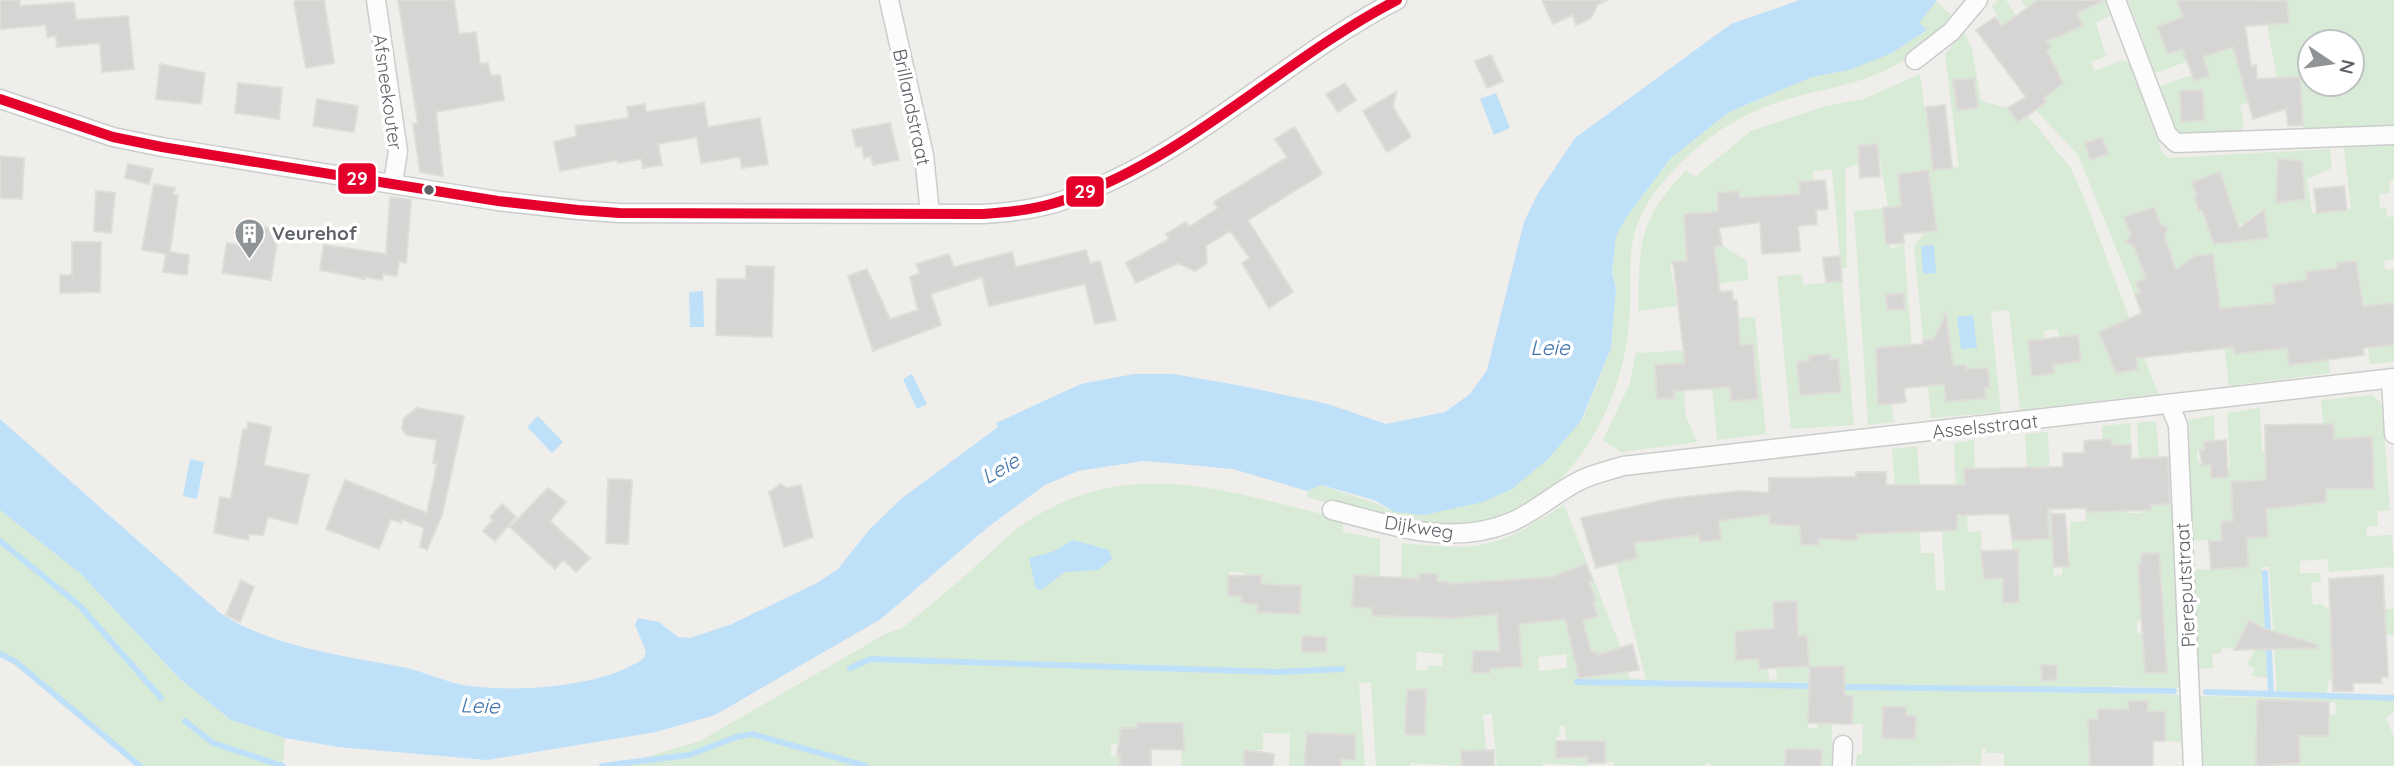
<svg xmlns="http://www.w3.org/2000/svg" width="2394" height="766" font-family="Quicksand,sans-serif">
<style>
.green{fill:#d8ebd6;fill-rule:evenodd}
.water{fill:#bfe0f9}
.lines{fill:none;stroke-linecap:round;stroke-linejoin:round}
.stream{stroke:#bfe0f9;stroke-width:6}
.building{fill:#d6d5d3;stroke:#deddd9;stroke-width:2}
.minor-casing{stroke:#cbcccc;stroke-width:21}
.minor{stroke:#fdfcfc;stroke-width:18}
.bus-1-casing{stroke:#fff;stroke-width:16}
.bus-1{stroke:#e4002b;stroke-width:10}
.bus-dot{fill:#5f6368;stroke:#fff;stroke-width:2.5}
.labels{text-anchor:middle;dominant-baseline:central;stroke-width:7;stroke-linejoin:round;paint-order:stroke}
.street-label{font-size:19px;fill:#5f6368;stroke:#fff}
.poi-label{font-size:19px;font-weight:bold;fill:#5f6368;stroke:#fff;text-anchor:start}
.water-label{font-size:21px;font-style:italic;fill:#4174aa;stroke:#fff}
.line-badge{stroke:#fff;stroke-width:2.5}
.badge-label{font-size:19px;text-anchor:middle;font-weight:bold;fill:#fff}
</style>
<rect width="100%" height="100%" fill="#efeeea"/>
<path class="green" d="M1998,0h8l10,16 -14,10 -10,-20z
M2021,0h26l-3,26 8,13 30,-13 -5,-13 27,-13 6,16 -14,7 10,33 -15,6 3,9 29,-11 6,3 33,89 6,6 162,-9 2,19 -25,11 5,34 39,-4 -7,-61 50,-3v35l-5,1 1,12 -11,1 1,14 6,-1 1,10 7,-1v43l-10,2 1,9 9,-1v34l-18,2 18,40v17l-24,2 -6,-54 -39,23 5,40 -101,13 -10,-85 -64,-27 -19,9 5,9 -6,3 -57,-140 -46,-49 31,-23 -3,-6 -7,4 -15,-23 13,-10zM2102,138l5,16 -17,6 -5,-16zM2220,173l4,49 -16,6 -14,-31 3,-1 -4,-15zM2154,207l6,17 7,4 -3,7 -30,11 -8,-4 5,-7 -7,-18zM2263,209l4,29 -30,3 -2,-12zM2355,261l6,28 -20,3 -4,-29zM2265,304l5,46 -35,4 -5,-45z
M2128,0h49l2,4 19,-4 1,7 10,-2 -1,-5h17l4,16 -4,1 23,86 -8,2 4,19 -5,10 -56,3 -6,-7 -17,-44 32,-11 3,5 14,-6 -7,-18 -47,17zM2180,19l9,27 -21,8 -11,-27zM2202,90l2,30 -23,1 -1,-29z
M2277,0h117v128l-91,3 -3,-54 -23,1 -10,-53 22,-2 -2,-21zM2310,42h42v42h-42z
M1936,1l19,18c-19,17 -39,36 -63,48 -32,17 -66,21 -100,31 -50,13 -94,43 -127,82 -49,56 -29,89 -37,154 -11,90 -79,200 -182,194 -47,-3 -94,-19 -139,-31v-6l13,-6 55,18 15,7 192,-89 29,-73 5,-59 -4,-19 4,-34 9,-18 46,-60 58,-46 83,-35 37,-7 77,-39 -8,-8z
M1964,31l8,18 9,52 27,7 10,14 11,-5 41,50 13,28 75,199 -138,16 -11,-100 -18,2 10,100 -70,6 -3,-32 16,-2 2,18 40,-4 -1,-10h4l-23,-19v-4l-13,1 -15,-35 -4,8 -11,1 -9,-93 11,-15 12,-2 -9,-60 -15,1 -14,12 2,23 -13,1 -11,-63 -20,7 2,13 -14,4 2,100 -6,1 -9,-100 -19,2v10l-13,1 1,18 -5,1 -1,-8 -32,4 -22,9 -3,-15 -19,2 3,34 -23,5 5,42 13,-2 -2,-25 7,-2 25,16 1,19 -33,4 4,36 36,-3 11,117 -49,6 -5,-52 -14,-26 -43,4 2,33 17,-1v-7l11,-1v24l12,28 -76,10 -18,-12 27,-57 6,-30 72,-4 -35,-85h-3l7,42 -39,5c2,-70 -1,-88 48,-141l9,7 56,-46 75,-25 38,-7 56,-25 13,96 26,-3 -14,-113zM2128,320l7,32 -19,20 -17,-40zM2058,329l1,8 19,-2 3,26 -28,4 1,8 -22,3 -1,-11 7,-1 -3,-23 10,-2 -1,-8z
M1883,208l3,36h4l1,5 13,-5 8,106 -26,28 -10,1 2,25 14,-1 2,19 -26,3 -14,-214z
M1802,274l1,11 39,-4 12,144 -63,4 -14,-153z
M2373,395l9,9 8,106 -13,1 1,15 -12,1 1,9 25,-1 2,32 -65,5 -2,-13 -27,2v12h20l1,9 -10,1 2,22 9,-1 8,7 64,-2v26h-8l-53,45 -5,1 -1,12 -50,-2 -8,-124h-7l5,111 -16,-2 4,-7 -8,-5 15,-26 -7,-4 4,-8 -9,-6 -14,29 -14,-1 -1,5 -9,1 1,14 -18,1 -2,-99 55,-3v-11l-8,1 -1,-19 28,-2 -3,-56 -13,1 -27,58 -32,2 -3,-121 25,-5 1,26 -11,9 -7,1 1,10 4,5 9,-1 1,13 18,-11 -3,-54 33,-5 2,44h10l14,14 3,41h8v-3l29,-2 -1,-43 9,-1 -1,-34h-10l-2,-24zM2372,437l2,48 -17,1 -9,-47z
M2156,421l3,36 -10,1 4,47 20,-1 8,184 -70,-2v7l72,2 1,47 -19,-1v-29l-18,-1v-10h-18l-1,12 -40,6 1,15h7l-6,32h-86v-13h-18v-5h-4l-1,17 -125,1 1,-12h5l1,-30h-11l1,-27 -44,-1 -1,32h9l1,-5 14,1v42h-11l1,-15 -36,-2 -3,17h-72l-1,-3 -10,3h-86v-4l-9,1v-22h-17l-1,25 -44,-3v3h-46l-5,-52 -9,1 3,35 -24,1v15l-52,-3v3h-34l-5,-84 -12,1 6,83h-24l-36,-32 -1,32h-15l1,-32 -27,-1v17h-19v16h-63l2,-43h-45l-1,5 -19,12v4h-7v12l9,-1v11h-504l84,-25 187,-108 14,-4c27,-22 53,-43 78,-66 16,-14 31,-31 49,-42 107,-68 201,-28 315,-2v13l37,7v37l-26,-1 -2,31 20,2v8l28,1 2,-74c27,2 56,7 83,1 28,-6 54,-24 79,-39l57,143 9,30 16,2 -33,-129c31,-17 73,-24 108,-12l-2,-18 50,-9 1,12h16l7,-31 1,33h6l18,18v-21l40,17v-29l38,-10 -4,-52 25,-3 3,43h-5l-1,-5 -15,1 20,43 2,25h13l2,37h9l-3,-60 15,-1 -3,-86 20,-3 1,29 -11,1 4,62 13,-1 1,36 21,11v24h16l-1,-51 -6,-1 -1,-25 38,-1 -2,-25 -20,-31 -2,-34 23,-2 6,144 8,-1v-8l7,-1 1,-44 16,-1v-9h18v-9l24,-6v16h13l-4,-90zM2141,554h18l4,37 -24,1 -1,-28h3zM1229,572h12l20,12 40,2 -1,23 -43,2 1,-7 -17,-1 1,-7 -14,-1zM1420,574h17v7l11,1 1,36 -33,-1zM1565,579l27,2 -3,1 7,18 -21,8zM1504,580l4,32 -34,4 -6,-33zM1557,597l6,22 -31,3zM2165,620l2,52 -22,1 1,-40h-9v-12zM1798,635l9,2 1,29 -32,3 1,10 -8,1 -1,-12 -9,1 -1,-17zM1302,636l24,1v15h-24zM1572,647l24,4 6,25 -23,1zM1417,652l26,2 -1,12h-14l-1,4h-11zM1566,654l1,14 -28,3 -1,-14zM1664,680l163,3v6l-162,-3zM1407,699h19l-1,36 -20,-1zM1883,707h23l-1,32 -23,-1zM1559,726h6l3,31h-12v-20l4,-1z
M2130,423l1,22h-19v-5h-10v-14z
M0,510l81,64 99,105 51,41 54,18 -2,28h-145l-124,-105 -14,-5z
M2199,696l195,4v12l-8,6 8,19v29h-192zM2335,702l1,13h-7v21h-40l15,-33z"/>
<path class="water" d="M1800,0h137l-18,23 8,7 -35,23 -43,17 -37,7 -83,35 -58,46 -45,60 -10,18 -4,36 4,17 -5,59 -30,73 -33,38 -36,30 -29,13 -59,13 -29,-3 -21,-12 -53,-15 -14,6 -74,-22 -64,-6 -26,-2 -65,10 -33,14 -57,42 -107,92 -166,96 -59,17 -169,28 -148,-13 -54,-9 -54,-18 -51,-41 -99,-105 -81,-64v-91l220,194c52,34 122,42 182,54 21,4 40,14 61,18 50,8 140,3 181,-27l2,-7 -11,-26 3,-7 21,4 19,15 12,1 42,-14 85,-41 21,-14 31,-39 32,-31 97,-72 -2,-4 85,-39 53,-10h40l63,11 91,19 58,20 59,-12 25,-18 17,-24 37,-148 13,-27 38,-57 156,-114z
M1496,93l14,35 -16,7 -14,-36z
M1934,245l2,28 -13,1 -2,-28z
M703,291l1,36h-14l-1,-35z
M1973,315l4,33 -16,1 -4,-32z
M912,374l15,30 -10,5 -14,-30z
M538,416l25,26 -11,11 -25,-26z
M190,459l14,3 -7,37 -14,-3z
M1073,540l36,10 3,9 -14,11 -33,2 -24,18 -5,-1 -7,-31 23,-6z"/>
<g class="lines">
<path class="stream" d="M0,541l80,65 81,92
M2265,573l6,121
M0,654l16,8 124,104
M850,668l21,-9 407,13 64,-3
M1577,682l238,4
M1836,687l338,4
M2206,692l188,6
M185,721l28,22 70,23
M602,766l87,-11 47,-18 16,-3 114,32"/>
</g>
<path class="building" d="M0,0h20v6l54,-4 2,18 52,-4 6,53 -32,3 -2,-29 -43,4 -1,-11 -9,1 -1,-12 -46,4z
M296,0h28l10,63 -28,5 -12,-65z
M398,0h56l5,34 17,-2 4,32 8,-1 3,13 9,-1 4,25 -68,12 7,64 -23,-4 -7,-48 5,-1z
M1542,0h66l-10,4 -7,14 -15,7 -3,-10 -20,9z
M2038,0h67l-28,13 6,13 -36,15 4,7 -4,3 16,32 -19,15 2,3 -9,8 -19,13 -10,-14 18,-11 -50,-67 19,-13 7,9z
M2177,0l110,1 2,22 -44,3 6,41 5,-2 1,14 43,-2 3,48 -15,1 -2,-17 -33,10 -20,-72 -30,10 6,18 -14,6 -13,-32 -14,5 -11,-27 26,-10z
M1491,55l12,26 -16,7 -12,-27z
M160,64l45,9 -4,31 -45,-5z
M1974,78l4,30 -21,2 -4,-30z
M238,83l44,5 -3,31 -44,-6z
M1345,83l11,17 -18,12 -12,-18z
M2203,90l1,30 -23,2 -1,-31z
M1396,92l-3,15 18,30 -24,15 -24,-41z
M317,99l41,7 -4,26 -41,-6z
M704,103l4,24 52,-9 8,46 -26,4 -2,-11 -39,6 -4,-26 -39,7 4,21 -19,3 -2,-9 -23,4 -1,-3 -57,11 -6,-29 23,-6 -2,-10 54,-8 -2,-11 18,-3 1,8z
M1945,105l7,63 -19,2 -7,-63z
M890,123l9,37 -26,5 -2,-9 -7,2 -2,-12 -6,1 -4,-17z
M1295,127l27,47 -74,46 45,72 -24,16 -27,-45 8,-5 -20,-27 -24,15 1,17 -12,8 -17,-8 -42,20 -10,-20 43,-24 -3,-5 20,-12 3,5 29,-19 -4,-6 73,-45 -12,-18z
M2102,137l6,17 -18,6 -5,-17z
M1877,144l3,32 -20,2 -2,-32z
M0,156l24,2 -2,41 -22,-1z
M2278,159l24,2 3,38 -29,4z
M128,164l25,5 -4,15 -24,-6z
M1928,170l9,61 -34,3 1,9 -18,1 -3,-36 18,-2 -3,-32z
M2220,172l19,56 25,-18 4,28 -54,6 -12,-34 -3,1 -5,-14 3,-1 -5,-14z
M1825,180l3,29 -12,1 1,14 -19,2 2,25 -38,3 -2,-32 -41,6 3,17 -8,2 6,45 12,-1 1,9h4l3,45 13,-1 5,55 -27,2 -1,-14 -56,4v7l-17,1 -2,-34 30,-2 -12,-101 14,-1 -3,-47 34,-2v-19l21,-2 1,7 60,-4 -1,-12z
M154,184l21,4 -2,6 5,1 -8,57 19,3 -2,20 -24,-3 3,-18 -24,-4z
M2344,186l3,24 -30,3 -3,-24z
M96,191l19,2 -4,40 -17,-2z
M390,197l21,3 -5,63 -7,-2 -2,15 -14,-2 -1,6 -17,-3v2l-45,-9 4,-25 62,9z
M2154,207l6,17 8,4 -4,7 12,35 19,-14 18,-2 7,55 55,-6 -2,-18 34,-5 -1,-8 31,-4v-5l19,-2 7,45 31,-3v42l-31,3 1,7 -75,10 -2,-17 -52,6 -1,-7 -98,11 2,11 -22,4 -17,-41 43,-19 -7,-18 6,-2 -5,-10 10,-5 -12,-32 -8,-4 5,-7 -7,-18z
M257,226l22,3 -8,51 -49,-7 5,-30 26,5z
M72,242h29l-1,50 -40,1v-18h12z
M1086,250l4,13 10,-2 16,59 -21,4 -10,-40 -96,22 -7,-29 -51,17 10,31 -68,26 -25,-75 19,-7 23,50 28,-9 -8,-33 10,-4 -4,-9 33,-10 5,13 58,-15 4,15z
M1840,256l2,25 -16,1 -3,-24z
M746,266l28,1 -2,70 -56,-2 1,-56h29z
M1904,293l1,16 -18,1 -1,-15z
M1946,313l7,53 13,-1v4l22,-1 2,20h-5l1,10 -40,4 -2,-18 -40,4 2,14 -28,3 -2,-57 47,-4v-4l11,-1z
M2078,335l3,26 -28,4 1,8 -22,3 -4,-35z
M1830,354v6l8,-1 3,33 -41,3 -3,-33 12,-1 -1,-5z
M417,408l47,8 -22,99 -15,35 -7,-3 4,-19 -22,-9 -1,4 -10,-4 -12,30 -53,-20 19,-49 82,33 10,-49 -4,-1 4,-23 -30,-5 -5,-6 2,-11z
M248,422l23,5 -7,38 45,10 -12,49 -29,-7 -5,18 -14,-1 -1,6 -34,-7 6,-36 11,2 12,-70 4,1z
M2333,424l1,15 38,-2 2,52h-48v13l-60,7 2,28 -21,1 1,29 -37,2 -2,-28h13l-1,-19 12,-1 -2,-39 35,-2 -1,-55z
M2112,439v6h19v14l37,-2 2,47 -19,1v5l-65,2v-4l-38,1 1,30 -37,1 -3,-26 -52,1v15l-100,4 1,6 -40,-1 1,6h-18l-1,-19 -30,-2 -1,-10 -50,7 2,18 -21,3 -1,-7 -65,8 3,15 -41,10 -15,-50 87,-19 72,-8 29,2v-15l87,-1v-5h30v13h79l-1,-16 99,-2v-14h21v-12z
M2226,440l2,37 -17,1v-13l-9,1 -2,-16h4v-8z
M608,479l24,1 -4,64 -22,-1z
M781,484l6,4 14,-3 12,52 -29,10 -15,-55z
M548,488l18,14 -16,19 40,37 -14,14 -13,-12 -8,9 -45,-42z
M502,504l14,13 -21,24 -12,-10 10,-11 -3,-3z
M2051,514h14l4,52 -15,1z
M2018,550l1,52 -16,1v-25l-19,1 -3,-28z
M2159,553l8,119 -22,1 -7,-109h3v-10z
M1586,564l7,17 -4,1 7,18 -3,2 5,14 -15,5 8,31 5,-1 1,4 35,-11 7,26 -60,8 -14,-59 -46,5 3,43 -32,1v5h-18l1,-22h27l-3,-37 -42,4 -73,-2h-10v-8l-20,-1 2,-32 65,4v-5h18v7l11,1v2l104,-7z
M1261,575v9l40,2 -1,28 -43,-2 1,-8 -17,-1 1,-7h-14v-20z
M2383,575l5,102h-7l1,6h-29v8h-20l-4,-112z
M241,580l13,7 -14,35 -14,-7z
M1797,601l1,35h9l2,30 -50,3v-10l-23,1 -1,-28 39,-4 -1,-26z
M2249,620l16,9 53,16v3l-84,2z
M1302,636l24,1v15h-24z
M2041,665h16v15l-15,1z
M1844,666l1,30h8l-1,28 -44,-1 2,-56z
M1426,689l-1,46 -20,-1 2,-44z
M2257,700l72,2v34h-30l1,27 -44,3z
M2128,701h20l-1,10 18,1v29h-12v25h-63l-2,-47h10v-10l30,1z
M1883,707h23v8l10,1 -1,23 -33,-1z
M1137,723h46l1,27 -33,-1v17h-31v-11l-3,1 4,-28h16z
M1307,733l48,2v25l-14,-1v7h-37z
M1556,741h49v22h-18v-6l-31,1z
M1786,749l36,1 -1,16h-36z
M1244,750l30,4 -1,12h-29z
M1494,750v16h-32l-1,-15z"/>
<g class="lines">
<defs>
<path id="minor" d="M376,0l22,151 -5,32
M889,0l35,155 6,59
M2116,0l51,134 9,9 218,-8
M1915,60l36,-28 27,-32
M0,99l113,38 49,10 336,54 80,9 41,3 364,1c29,-2 57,-5 84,-15 122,-42 216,-140 330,-199
M2391,379l3,55
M2170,406l8,19 15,341
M1332,510c61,15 115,37 177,13 25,-10 45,-29 68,-41 14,-8 31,-11 46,-16l771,-88
M1842,766l1,-21"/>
</defs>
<use href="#minor" class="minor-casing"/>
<use href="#minor" class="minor"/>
<defs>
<path id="bus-1" d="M0,99l113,38 49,10 336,54 80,9 41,3 364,1c29,-2 57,-5 84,-15 122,-42 216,-140 330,-199"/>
</defs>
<use href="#bus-1" class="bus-1-casing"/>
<use href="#bus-1" class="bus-1"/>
</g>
<defs>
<symbol id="building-pin" viewBox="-11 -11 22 30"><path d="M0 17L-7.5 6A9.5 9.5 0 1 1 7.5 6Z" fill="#919496" stroke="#fff"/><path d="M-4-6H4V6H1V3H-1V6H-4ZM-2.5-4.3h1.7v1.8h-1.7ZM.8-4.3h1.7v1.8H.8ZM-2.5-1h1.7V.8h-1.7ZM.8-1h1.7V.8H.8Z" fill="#fff"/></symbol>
</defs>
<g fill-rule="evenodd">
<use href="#building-pin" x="232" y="216" width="35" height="47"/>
</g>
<circle class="bus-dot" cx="429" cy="190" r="6"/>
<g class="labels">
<g class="street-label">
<text transform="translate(388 92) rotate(82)">Afsneekouter</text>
<text transform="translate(912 107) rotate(78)">Brillandstraat</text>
<text transform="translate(1985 426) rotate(-6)">Asselsstraat</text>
<text transform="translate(1419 527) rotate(9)">Dijkweg</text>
<text transform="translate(2185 585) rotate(-93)">Piereputstraat</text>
</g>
<g class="poi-label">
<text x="272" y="233">Veurehof</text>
</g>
<g class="water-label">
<text x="1550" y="347">Leie</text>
<text transform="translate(1000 468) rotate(-30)">Leie</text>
<text transform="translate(480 705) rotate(2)">Leie</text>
</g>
</g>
<g class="line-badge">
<rect x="337" y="162" width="40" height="33" rx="7" fill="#e4002b"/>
<rect x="1065" y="175" width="40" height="33" rx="7" fill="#e4002b"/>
</g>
<g class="badge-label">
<text x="357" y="185">29</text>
<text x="1085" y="198">29</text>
</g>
<g transform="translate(2331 63) rotate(103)"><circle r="33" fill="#ffffff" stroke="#bfc1c3" stroke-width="2"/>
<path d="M0-5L12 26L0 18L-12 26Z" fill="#919496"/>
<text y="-10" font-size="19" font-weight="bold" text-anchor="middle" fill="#5f6368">N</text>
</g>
</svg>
